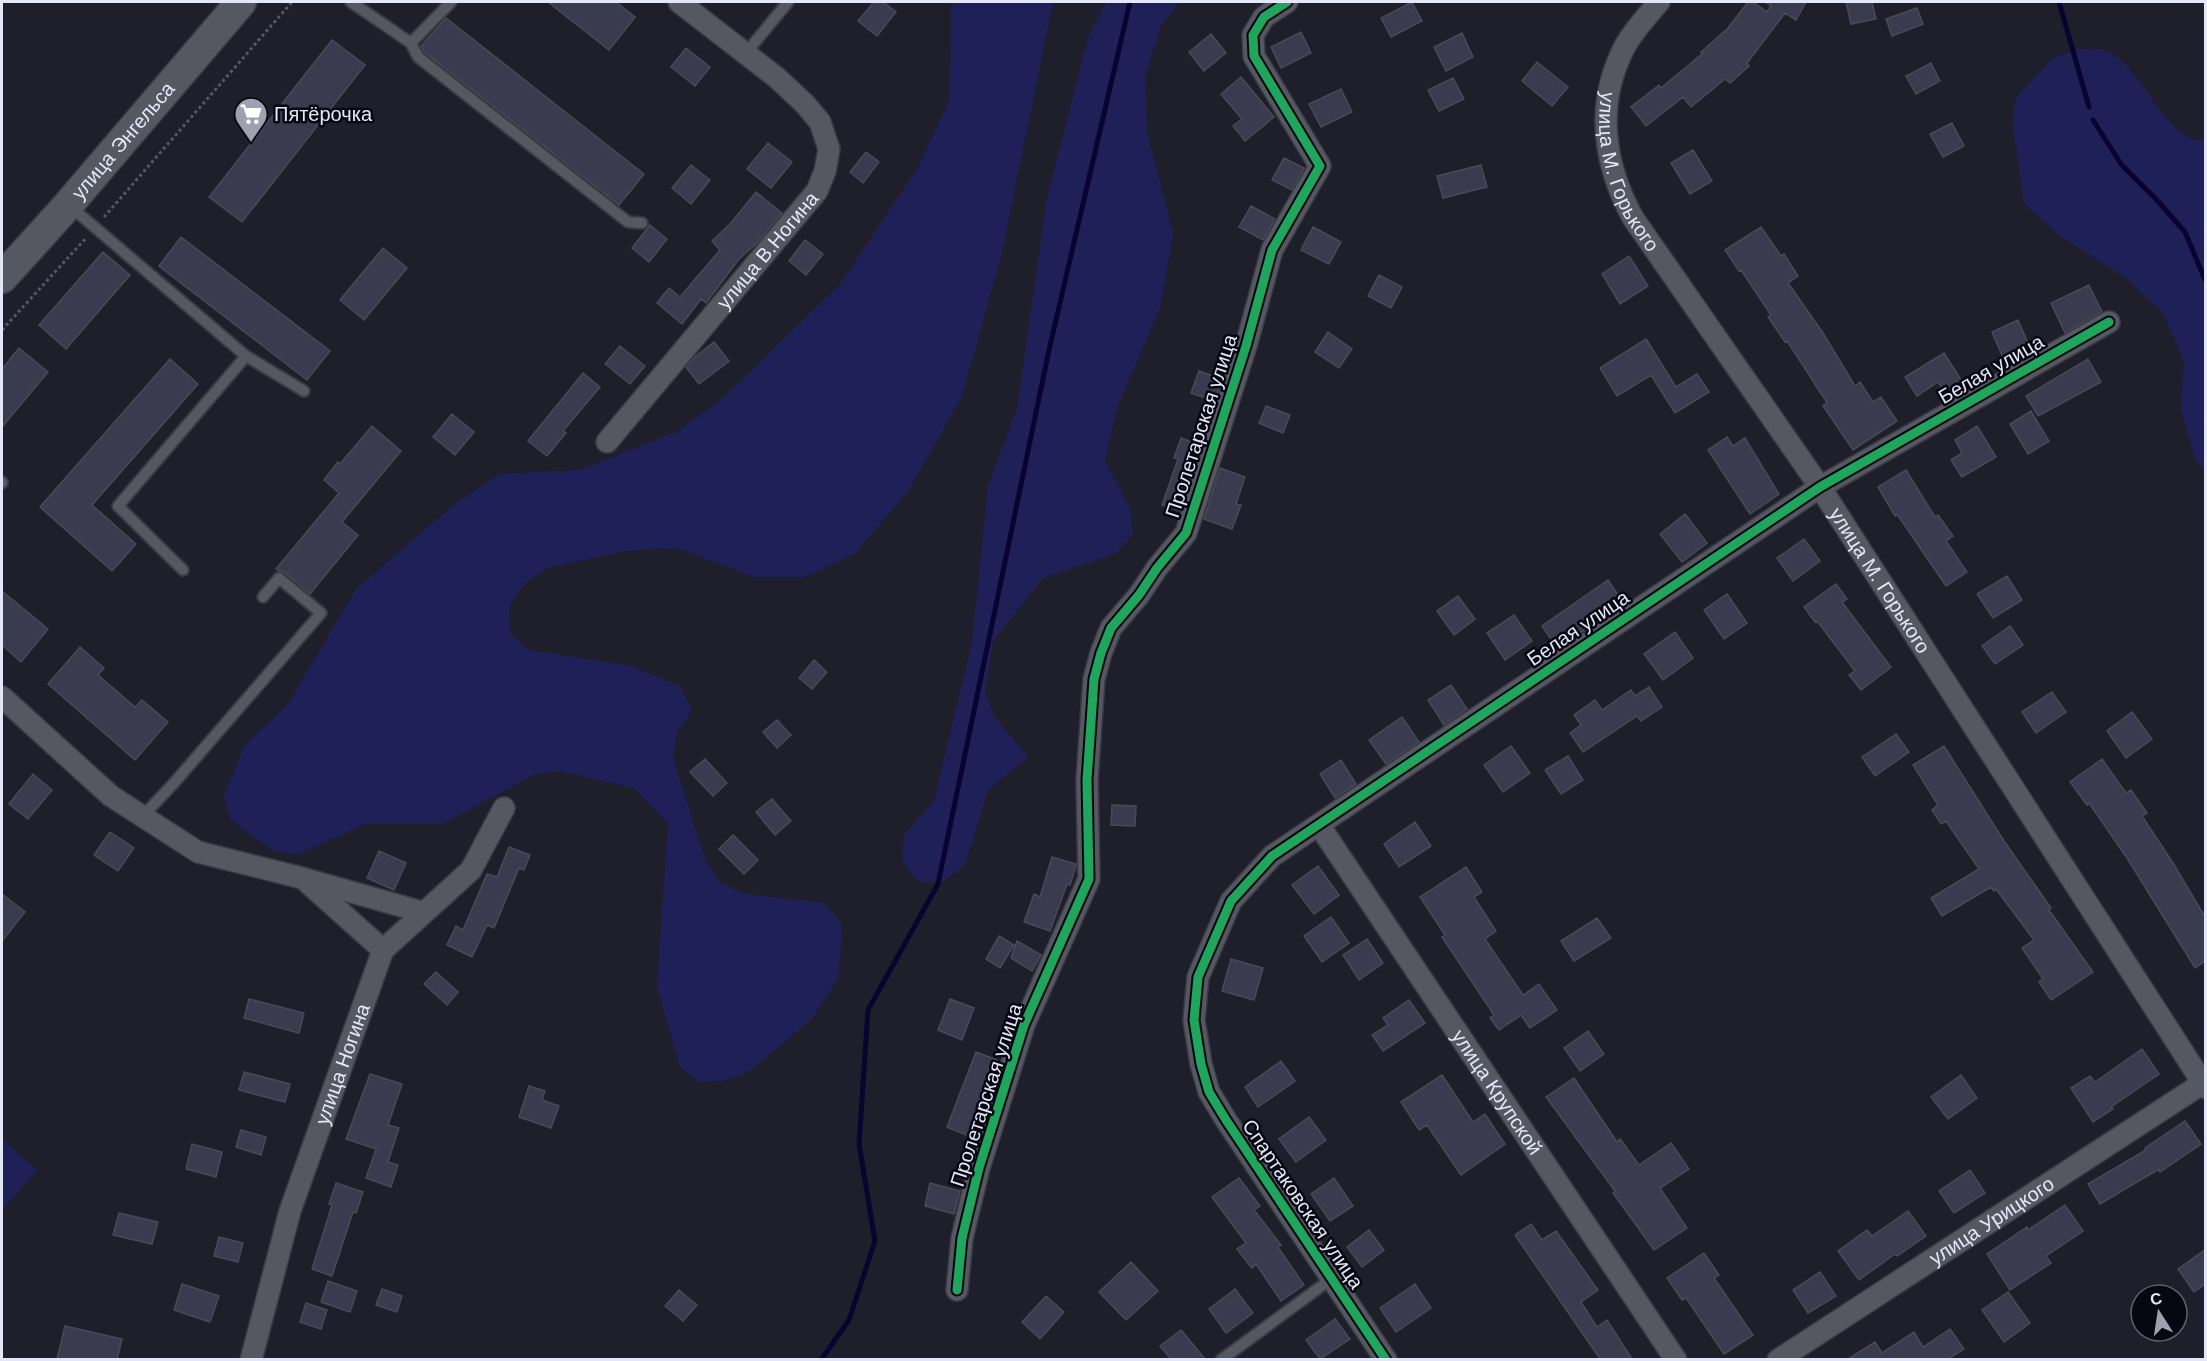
<svg xmlns="http://www.w3.org/2000/svg" width="2207" height="1361" font-family="Arial,sans-serif">
<style>
.green{fill:#202059}
.lines{fill:none;stroke-linecap:round;stroke-linejoin:round}
.stream{stroke:#090330;stroke-width:5}
.building{fill:#3a3b4e;stroke:#494a55;stroke-width:1.5}
.service-casing{stroke:#393a44;stroke-width:14}
.minor-casing{stroke:#393a44;stroke-width:24}
.secondary-casing{stroke:#393a44;stroke-width:33}
.path{stroke:#575861;stroke-width:3;stroke-dasharray:3 3;stroke-linecap:butt}
.service{stroke:#565861;stroke-width:10}
.minor{stroke:#565861;stroke-width:21}
.secondary{stroke:#565861;stroke-width:30}
.cycleway-casing{stroke:#060710;stroke-width:13}
.cycleway{stroke:#20a55d;stroke-width:9}
.labels{text-anchor:middle;dominant-baseline:central;stroke-width:5;stroke-linejoin:round;paint-order:stroke}
.poi-label{font-size:20px;fill:#e4e7f7;stroke:#060710;text-anchor:start}
.street-label{font-size:20px;fill:#e4e7f7;stroke:#060710}
</style>
<rect width="100%" height="100%" fill="#1e1f2b"/>
<path class="green" d="M951,2h102l-52,255 -39,139 -54,96 -54,62 -49,23h-51l-77,-29 -52,3 -77,17 -22,14 -17,24 1,26 18,18 104,16 49,21 11,24 -15,21 -4,27 32,100 14,23 26,12 80,9 17,22 -3,52 -28,43 -63,52 -23,9 -26,1 -19,-15 -23,-81 11,-163 -34,-35 -76,-17 -24,4 -92,49h-76l-70,31 -24,-5 -42,-31 -6,-24 21,-50 43,-41 68,-115 100,-86 44,-29 80,-4 98,-39 45,-33 118,-115 76,-114 33,-70z
M1106,2h73l-17,22 -17,52 2,56 26,102 -13,74 -43,100 -12,53 25,47 3,27 -18,19 -72,24 -50,63 -8,51 9,24 34,41 -40,33 -23,75 -22,17h-25l-16,-21 2,-26 30,-34 38,-159 16,-157 29,-76 30,-212 42,-162z
M2078,49c8,0 20,-1 28,1 35,14 62,97 99,89v333l-10,-14 -14,-48 3,-49 -22,-49 -36,-34 -65,-41 -37,-34 -11,-77 2,-27 38,-41z
M2,1139l35,31 -35,40z"/>
<g class="lines">
<path class="stream" d="M2059,2l30,105
M2093,120l28,44 34,34 30,34 21,50
M821,1360l28,-40 26,-79 -16,-97 9,-134 70,-126 111,-534 81,-348"/>
</g>
<path class="building" d="M548,2h68l19,15 -26,33z
M874,2h9l13,10 -19,24 -19,-15z
M1412,2l10,19 -31,16 -10,-19z
M1748,2h5l14,10 4,-7 -6,-3h41l-10,18 -11,-7 -38,50 2,3 -19,17 -5,-4 -34,28 -8,-10 -37,29 -15,-19 28,-22 2,3 42,-35 -2,-1 27,-24z
M1846,2h26l4,17 -25,5z
M1917,8l6,16 -31,12 -6,-17z
M446,18l198,156 -25,31 -195,-153 -3,-6z
M1301,32l10,21 -30,15 -10,-21z
M1462,33l11,24 -27,14 -12,-24z
M1211,34l15,19 -22,18 -15,-19z
M332,40l33,25 -123,157 -33,-25z
M686,48l24,19 -15,19 -24,-19z
M1537,62l31,25 -16,19 -30,-25z
M1931,63l9,18 -24,13 -10,-18z
M1241,77l33,40 -29,24 -12,-15 9,-7 -21,-25z
M1453,78l11,21 -25,12 -11,-21z
M1341,89l11,23 -31,15 -12,-23z
M1952,123l12,23 -21,11 -13,-23z
M768,143l24,19 -21,26 -24,-19z
M1693,150l19,31 -22,13 -19,-31z
M866,152l13,10 -16,21 -13,-11z
M1284,158l20,10 -12,22 -20,-10z
M691,165l19,15 -19,24 -19,-16z
M1481,165l6,22 -44,11 -6,-22z
M756,192l26,21 -26,31 -17,15 -33,44 -5,-4 -19,25 -25,-21 12,-15 11,9 40,-47 -8,-9 18,-17z
M1251,206l24,13 -12,21 -24,-13z
M650,225l17,14 -18,23 -17,-14z
M1313,227l28,15 -12,22 -28,-14z
M1761,227l20,29 3,-2 14,22 -10,7 35,50 32,53 5,-4 13,20 8,-5 16,24 -44,29 -30,-44 4,-3 -21,-33 -19,-29 -2,1 -17,-25 3,-2 -30,-45 -2,1 -14,-21z
M181,237l149,114 -23,29 -148,-114z
M805,240l18,14 -17,21 -17,-14z
M383,248l24,20 -43,52 -24,-20z
M103,252l27,23 -64,74 -27,-24z
M1629,256l19,30 -28,18 -18,-30z
M1379,275l23,12 -11,21 -23,-12z
M2089,285l13,27 -37,21 -14,-30z
M2018,320l13,30 -26,12 -13,-30z
M1328,332l24,17 -13,19 -24,-16z
M1646,339l30,48 21,-13 12,18 -34,21 -24,-38 -34,21 -17,-28z
M714,342l15,19 -30,23 -13,-17 10,-11z
M620,346l25,20 -15,18 -25,-20z
M19,348l29,24 -46,55v-58z
M1944,353l21,33 -17,11 -10,-15 -21,14 -12,-19z
M170,359l28,25 -106,121 44,39 -24,27 -72,-64z
M2088,359l13,23 -63,34 -12,-20z
M1199,371l23,8 -7,22 -24,-8z
M583,373l17,14 -37,44 3,2 -19,23 -19,-15z
M1266,406l24,9 -7,18 -24,-10z
M2031,411l18,30 -21,13 -18,-30z
M452,414l22,18 -19,23 -22,-18z
M372,426l29,25 -59,71 16,13 -48,59 -26,-22 -8,-3 63,-76 -15,-13 14,-18 2,2z
M1977,426l19,31 -34,20 -11,-17 11,-7 -7,-13z
M1727,437l6,9 12,-8 34,56 -29,20 -42,-64z
M1181,438l20,7 -21,66 -18,-6 16,-46 -4,-1z
M1220,468l25,9 -9,27 5,1 -9,24 -28,-10z
M1906,470l29,47 3,-2 15,21 -7,5 21,31 -21,14 -49,-72 -2,2 -17,-29z
M1685,514l22,29 -25,19 -22,-28z
M1804,539l16,22 -27,20 -16,-23z
M2007,576l15,24 -29,18 -16,-24z
M1608,580l16,24 -67,44 -15,-22z
M1836,584l11,15 -5,3 49,65 -30,23 -12,-15 6,-4 -38,-50 -2,1 -11,-15z
M2,591l46,38 -27,33 -19,-17z
M1727,594l20,29 -23,16 -20,-29z
M1458,596l17,23 -21,16 -17,-24z
M1514,615l18,26 -27,19 -18,-27z
M2010,626l13,19 -28,19 -13,-18z
M1675,632l18,26 -30,22 -19,-26z
M80,647l24,21 -6,7 37,32 7,-7 26,22 -33,38 -87,-76z
M814,660l13,12 -15,17 -13,-11z
M1451,685l16,24 -23,16 -16,-25z
M1649,687l13,20 -21,14 -4,-5 -54,36 -13,-19 11,-8 -7,-10 21,-15 7,10 29,-20 4,6z
M2052,692l14,20 -30,21 -14,-21z
M2132,712l20,27 -26,19 -19,-27z
M1402,717l17,25 -33,22 -17,-24z
M777,720l14,15 -14,13 -14,-16z
M1896,734l13,18 -34,24 -13,-19z
M1511,746l19,27 -27,19 -19,-27z
M1944,746l60,95 47,67 -2,2 44,62 -42,28 -12,-18 4,-3 -21,-31 12,-8 -38,-51 -2,2 -3,-4 -49,29 -11,-18 48,-29 -33,-48 -5,3 -9,-14 6,-5 -25,-40z
M1568,756l15,24 -22,14 -16,-24z
M705,759l22,24 -14,13 -23,-24z
M2102,759l24,34 5,-3 16,23 -5,3 31,47 32,54v44l-10,7 -68,-110 -38,-55 -2,2 -17,-23z
M1341,760l15,24 -21,14 -15,-24z
M33,774l19,16 -24,29 -19,-15z
M772,799l19,22 -16,14 -19,-23z
M1112,805l24,1 -1,20 -24,-1z
M1415,822l16,24 -32,21 -15,-23z
M110,832l24,16 -16,23 -24,-16z
M733,835l25,25 -14,14 -25,-25z
M509,847l21,8 -6,15 -5,-2 -25,60 -7,-3 -15,32 -25,-12 9,-19 7,4 24,-56 10,3z
M379,851l27,12 -12,27 -27,-12z
M1052,857l24,7v2l-6,19 -3,-1 -17,47 -26,-9 10,-28 6,3z
M1318,866l21,29 -25,19 -22,-29z
M1466,867l16,25 -8,5 22,34 -11,8 38,56 16,-11 18,26 -27,18 -9,-13 -22,15 -9,-12 4,-3 -52,-78 3,-2 -25,-38z
M2,894l23,18 -23,29z
M1331,917l18,26 -27,19 -18,-26z
M1597,918l14,20 -37,23 -13,-20z
M999,936l15,9 -14,23 -14,-9z
M1367,939l16,24 -24,17 -16,-25z
M1017,941l24,14 -9,16 -21,-13z
M1231,959l32,9 -9,32 -32,-9z
M436,972l22,20 -11,13 -23,-21z
M249,999l55,14 -5,20 -55,-15z
M950,999l24,9 -12,32 -24,-10z
M1409,1000l16,23 -42,28 -11,-16 16,-10 -5,-7z
M1588,1031l16,23 -24,17 -16,-23z
M2142,1049l17,25 -48,33 2,2 -20,13 -22,-34 19,-12 5,6z
M976,1052l21,8 -28,76 -22,-9z
M1281,1061l14,20 -37,26 -13,-20z
M244,1072l46,12 -5,18 -46,-12z
M370,1074l32,10 -14,41 11,3 -11,34 10,3 -7,22 -25,-9 10,-29 -30,-10z
M1442,1075l31,47 12,-8 20,30 -44,31 -34,-50 -8,5 -18,-28z
M1961,1075l16,23 -29,21 -17,-22z
M1574,1078l43,64 3,-3 19,26 32,-22 18,26 -29,19 27,40 -33,22 -41,-57 2,-2 -69,-94z
M529,1086l16,5 -3,9 17,6 -8,22 -32,-11z
M1309,1117l17,23 -30,22 -17,-23z
M2185,1121l16,23 -41,28 -1,-3 -59,35 -12,-20 58,-34 -1,-2z
M241,1130l25,7 -5,18 -25,-8z
M192,1144l30,8 -6,25 -30,-8z
M1970,1170l15,23 -31,20 -15,-22z
M1239,1178l21,28 -6,4 27,35 -3,2 26,38 -23,16 -25,-37 -4,4 -15,-19 9,-6 -34,-46z
M1334,1178l19,28 -23,15 -19,-27z
M336,1183l27,9 -7,21 -3,-1 -21,64 -20,-7 20,-64 -3,-1z
M930,1183l30,8 -6,23 -29,-8z
M2065,1205l18,26 -37,25 5,7 -41,27 -23,-36 40,-27 1,3z
M1908,1211l18,25 -29,20 -2,-2 -36,26 -21,-29 29,-21 5,6z
M119,1213l39,9 -6,22 -39,-9z
M1531,1224l11,16 14,-9 42,59 -17,12 16,25 10,-7 25,39h-32l-85,-124z
M1369,1230l15,20 -22,17 -15,-20z
M219,1237l24,6 -5,19 -24,-6z
M2205,1250v34l-11,8 -16,-23z
M1704,1253l15,22 -5,3 39,57 -29,19 -38,-56 -4,2 -15,-22z
M1131,1262l27,29 -32,29 -27,-28z
M1820,1272l16,24 -28,17 -15,-23z
M328,1281l29,10 -7,21 -29,-10z
M182,1284l37,12 -9,26 -36,-12z
M1415,1284l16,24 -35,24 -16,-24z
M382,1289l20,7 -5,16 -21,-7z
M1235,1289l18,24 -27,20 -17,-24z
M679,1290l18,15 -14,16 -18,-15z
M2008,1292l22,31 -26,19 -22,-32z
M1046,1296l18,16 -24,27 -18,-17z
M306,1303l21,7 -6,19 -21,-7z
M1335,1319l15,20 -30,20 -14,-19z
M65,1326l57,13 -5,20h-60z
M1950,1329l14,20 -16,10h-100l27,-17 7,11 32,-21 9,15z
M1181,1330l24,29h-34l-11,-13z"/>
<g class="lines">
<defs>
<path id="service" d="M351,2l60,41 40,-41
M411,43l7,14 210,165 14,1
M746,53l42,-51
M71,207l175,149 -128,150 65,64
M246,356l58,35
M2,483v-1
M142,817l32,-34 147,-170 -42,-35 -16,19
M1221,1360l110,-81"/>
<g id="minor">
<path id="s1" d="M1659,2c-11,13 -25,28 -34,44 -30,57 -22,117 8,172l187,269 386,601"/>
<path id="s2" d="M607,442l210,-251 8,-20 4,-22 -9,-27 -15,-18 -29,-27 -97,-75"/>
<path d="M2,697l109,99 87,56 104,26 120,34"/>
<path id="s3" d="M1319,825l357,535"/>
<path d="M307,882l76,68"/>
<path d="M957,1290l5,-52 17,-70 45,-143 65,-146 -2,-99 7,-101 7,-26 10,-25 28,-33 18,-27 29,-35 60,-187 26,-96 48,-84 -66,-110 -1,-21 11,-18 23,-15"/>
<path id="s4" d="M251,1360l39,-149 93,-261 88,-80 33,-62"/>
<path d="M1386,1360l-160,-240 -17,-28 -8,-28 -7,-44 4,-43 33,-76 41,-45 548,-369 289,-165"/>
<path id="s5" d="M1778,1360l428,-279"/>
</g>
<g id="secondary">
<path id="s6" d="M2,278l66,-73 173,-203"/>
</g>
</defs>
<use href="#service" class="service-casing"/>
<use href="#minor" class="minor-casing"/>
<use href="#secondary" class="secondary-casing"/>
<path class="path" d="M104,217l188,-215
M2,330l84,-92"/>
<use href="#service" class="service"/>
<use href="#minor" class="minor"/>
<use href="#secondary" class="secondary"/>
<defs>
<path id="cycleway" d="M957,1290l5,-52 17,-70 45,-143 65,-146 -2,-99 7,-101 7,-26 10,-25 28,-33 18,-27 29,-35 60,-187 26,-96 48,-84 -66,-110 -1,-21 11,-18 23,-15
M1386,1360l-160,-240 -17,-28 -8,-28 -7,-44 4,-43 33,-76 41,-45 548,-369 289,-165"/>
</defs>
<use href="#cycleway" class="cycleway-casing"/>
<use href="#cycleway" class="cycleway"/>
</g>
<defs>
<symbol id="supermarket-pin" viewBox="-11 -11 22 30"><path d="M0 17L-7.5 6A9.5 9.5 0 1 1 7.5 6Z" fill="#9fa1b0" stroke="#060710"/><path d="M-6-5.5h2.5l.6 2H6L4.5 2H-2.5L-4.4-4H-6ZM-1.5 3.2a1.3 1.3 0 1 0 .1 0ZM3 3.2a1.3 1.3 0 1 0 .1 0Z" fill="#fff"/></symbol>
</defs>
<g fill-rule="evenodd">
<use href="#supermarket-pin" x="232" y="95" width="38" height="52"/>
</g>
<g class="labels">
<g class="poi-label">
<text x="274" y="114">Пятёрочка</text>
</g>
<g class="street-label">
<text stroke="none"><textPath href="#s6" startOffset="183">улица Энгельса</textPath></text>
<text stroke="none"><textPath href="#s1" startOffset="189">улица М. Горького</textPath></text>
<text stroke="none"><textPath href="#s2" startOffset="250">улица В.Ногина</textPath></text>
<text transform="translate(1991 369) rotate(-30)">Белая улица</text>
<text transform="translate(1201 426) rotate(-72)">Пролетарская улица</text>
<text stroke="none"><textPath href="#s1" startOffset="674">улица М. Горького</textPath></text>
<text transform="translate(1578 628) rotate(-34)">Белая улица</text>
<text stroke="none"><textPath href="#s4" startOffset="310">улица Ногина</textPath></text>
<text stroke="none"><textPath href="#s3" startOffset="321">улица Крупской</textPath></text>
<text transform="translate(986 1095) rotate(-72)">Пролетарская улица</text>
<text transform="translate(1303 1204) rotate(56)">Спартаковская улица</text>
<text stroke="none"><textPath href="#s5" startOffset="255">улица Урицкого</textPath></text>
</g>
</g>
<rect width="2207" height="1361" fill="none" stroke="#e4e7f7" stroke-width="6"/>
<g transform="translate(2159 1313) rotate(348)"><circle r="28" fill="#060710" stroke="#5f616c" stroke-width="1.5"/>
<path d="M0-4.5L10 22L0 15L-10 22Z" fill="#9fa1b0"/>
<text y="-9" font-size="16" font-weight="bold" text-anchor="middle" fill="#e4e7f7">С</text>
</g>
</svg>
